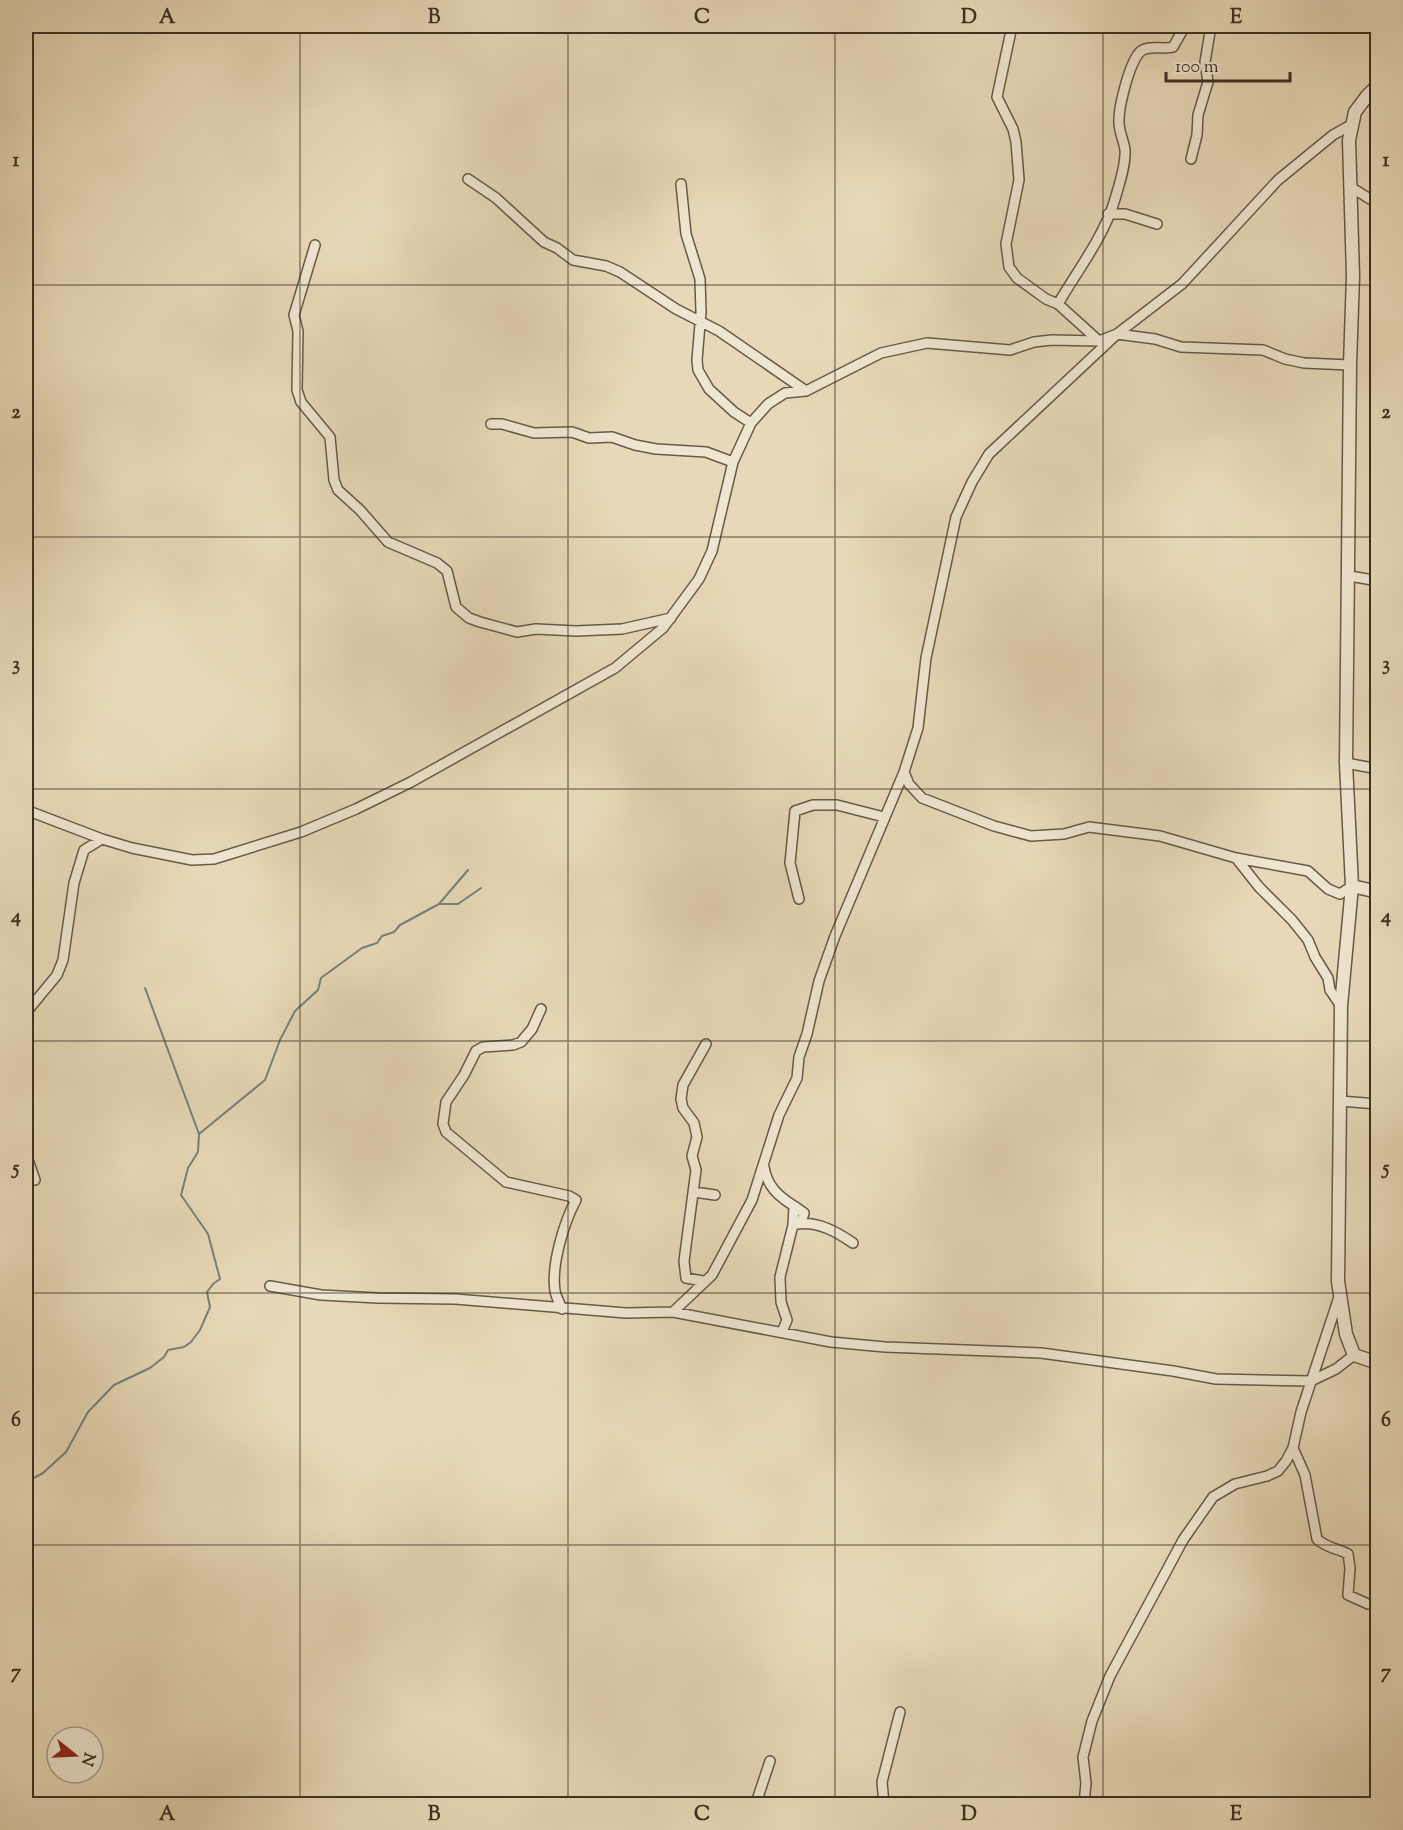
<svg xmlns="http://www.w3.org/2000/svg" width="1403" height="1830" font-family="'Sorts Mill Goudy',serif">
<style>
.lines{fill:none;stroke-linecap:round;stroke-linejoin:round}
.stream{stroke:#76817d;stroke-width:2}
.minor-casing{stroke:#675a48;stroke-width:12}
.tertiary-casing{stroke:#675a48;stroke-width:15}
.minor{stroke:#efe6d1;stroke-width:9}
.tertiary{stroke:#efe6d1;stroke-width:12}
.grid{fill:none;stroke:#3c3022;stroke-width:1.5;stroke-opacity:0.55}
.neatline{fill:none;stroke:#3c3022;stroke-width:2}
.grid-label{font-size:20px;text-anchor:middle;font-weight:bold;fill:#3c3022}
</style>
<rect width="100%" height="100%" fill="#e7d9b8"/>
<filter id="stains"><feTurbulence type="fractalNoise" baseFrequency=".00333" numOctaves="4"/><feColorMatrix values="0 0 0 0 .2 0 0 0 0 .09 0 0 0 0 .02 0 0 0 .5 -.17"/></filter>
<radialGradient id="worn" r=".72"><stop offset=".6" stop-color="#630" stop-opacity="0"/><stop offset="1" stop-color="#630" stop-opacity=".3"/></radialGradient>
<g class="lines">
<path class="stream" d="M439,904h19l23,-16
M199,1134l66,-54 15,-40 15,-29 23,-21 3,-12 41,-30 15,-5 5,-7 12,-4 6,-7 39,-21 29,-34
M26,1482l17,-9 23,-21 22,-40 26,-27 36,-17 14,-11 4,-7 16,-3 7,-5 9,-12 10,-23 -3,-15 6,-8 7,-5 -12,-45 -27,-39 7,-27 10,-16 1,-18 -54,-146"/>
<defs>
<path id="minor" d="M1012,26l-15,71 16,32 3,13 3,38 -13,64 3,23 8,11 29,21 12,5 41,37
M1351,125l-18,10 -55,45 -96,104 -65,50 -128,120 -17,28 -16,35 -30,141 -8,70 -14,44 5,12 13,14 72,28 37,10 33,-2 25,-7 71,9 76,22 72,13 20,18 12,5 12,-8
M1191,159l6,-24 1,-20 10,-33 -3,-20 6,-36
M468,179l28,19 48,44 13,6 16,12 33,6 14,6 56,37 43,22 87,60
M681,184l5,50 14,45 1,33 -4,48 1,10 11,19 25,23 17,11
M1349,186l29,18
M1108,214h17l32,10
M315,245l-21,70 4,16 -1,59 4,12 29,35 4,43 4,10 22,20 28,32 49,21 10,8 9,36 13,11 11,4 37,10 19,-3 40,2 46,-2 49,-11
M1058,304c19,-33 46,-67 57,-105 4,-14 11,-34 10,-49 -1,-9 -6,-18 -6,-27 -1,-15 10,-58 20,-70 7,-9 24,-3 34,-6l12,-21
M491,424h11l32,9 38,-1 17,6 23,-1 23,8 21,4 50,3 27,10
M1350,576l28,5
M1346,763l32,6
M26,810l76,29 30,9 60,12 22,-1 87,-27 55,-23 55,-27 204,-114 48,-40 36,-49 13,-28 21,-89 18,-39 17,-19 17,-11 21,-2 75,-38 46,-10 83,7 24,-8 18,-2 47,1 18,-7 38,5 26,8 82,3 22,9 19,4 46,2
M1236,858l23,29 33,33 16,20 7,17 13,21 2,12 11,16
M799,899l-9,-36 5,-52 18,-6h24l47,12
M541,1009l-9,20 -11,13 -8,3 -30,2 -7,4 -12,24 -18,27 -3,22 3,8 60,50 63,14 7,4c-12,22 -25,65 -21,91 1,6 5,12 7,18
M26,1020l3,-11 28,-34 6,-15 11,-77 10,-33 18,-11
M1340,1101l38,3
M26,1154l9,26
M764,1167c3,19 14,29 30,39
M694,1192l21,3
M797,1224c21,-3 40,8 56,19
M703,1281l-17,-3 -2,-17 12,-91 -4,-14 5,-19 -3,-14 -11,-15 -2,-9 2,-14 23,-41
M270,1286l51,9 57,3 77,1 171,14 47,-1 158,30 54,5 156,6 132,18 43,8 95,2 25,-12 18,-14
M673,1312l39,-37 40,-75 27,-85 18,-37 2,-21 8,-23 12,-53 16,-45 69,-164
M782,1332l5,-12 -6,-18 -1,-25 13,-52 1,-19 10,7 -3,10
M1293,1448l12,27 12,64c9,9 20,9 31,15l2,14 -2,27 20,9
M760,1804l-2,-7 12,-36
M884,1804l-2,-22 18,-70
M1084,1804l2,-21 -3,-26 9,-36 18,-45 73,-136 30,-43 22,-13 32,-8 11,-5 8,-10 7,-13 8,-36 38,-115"/>
<path id="tertiary" d="M1378,85l-11,11 -12,16 -6,28 4,136 -3,89 -4,398 6,123 -11,120 -3,275 8,53 8,21 24,8
M1352,886l26,6"/>
</defs>
<use href="#minor" class="minor-casing"/>
<use href="#tertiary" class="tertiary-casing"/>
<use href="#minor" class="minor"/>
<use href="#tertiary" class="tertiary"/>
</g>
<path class="grid" d="M300,26v1778M568,26v1778M835,26v1778M1103,26v1778M26,285h1352M26,537h1352M26,789h1352M26,1041h1352M26,1293h1352M26,1545h1352"/>
<rect width="1403" height="1830" fill="none" stroke="#e7d9b8" stroke-width="66"/>
<g transform="translate(75 1755) rotate(108)"><circle r="28" fill="#efe6d1" stroke="#a79d8b" stroke-width="1.5"/>
<path d="M0-4.5L10 22L0 15L-10 22Z" fill="#8f2418"/>
<text y="-9" font-size="16" font-weight="bold" text-anchor="middle" fill="#3c3022">N</text>
</g>
<path d="M1166 72v9h124v-9" fill="none" stroke="#3c3022" stroke-width="3"/>
<text x="1175" y="72" font-size="18" fill="#3c3022" stroke="#efe6d1" stroke-width="4.5" paint-order="stroke">100 m</text>
<rect x="33" y="33" width="1337" height="1764" class="neatline"/>
<g class="grid-label">
<text x="167" y="23">A</text>
<text x="434" y="23">B</text>
<text x="702" y="23">C</text>
<text x="969" y="23">D</text>
<text x="1236" y="23">E</text>
<text x="16" y="166">1</text>
<text x="1386" y="166">1</text>
<text x="16" y="418">2</text>
<text x="1386" y="418">2</text>
<text x="16" y="670">3</text>
<text x="1386" y="670">3</text>
<text x="16" y="922">4</text>
<text x="1386" y="922">4</text>
<text x="16" y="1174">5</text>
<text x="1386" y="1174">5</text>
<text x="16" y="1426">6</text>
<text x="1386" y="1426">6</text>
<text x="16" y="1678">7</text>
<text x="1386" y="1678">7</text>
<text x="167" y="1820">A</text>
<text x="434" y="1820">B</text>
<text x="702" y="1820">C</text>
<text x="969" y="1820">D</text>
<text x="1236" y="1820">E</text>
</g>
<rect width="100%" height="100%" filter="url(#stains)"/>
<rect width="100%" height="100%" fill="url(#worn)"/>
</svg>
